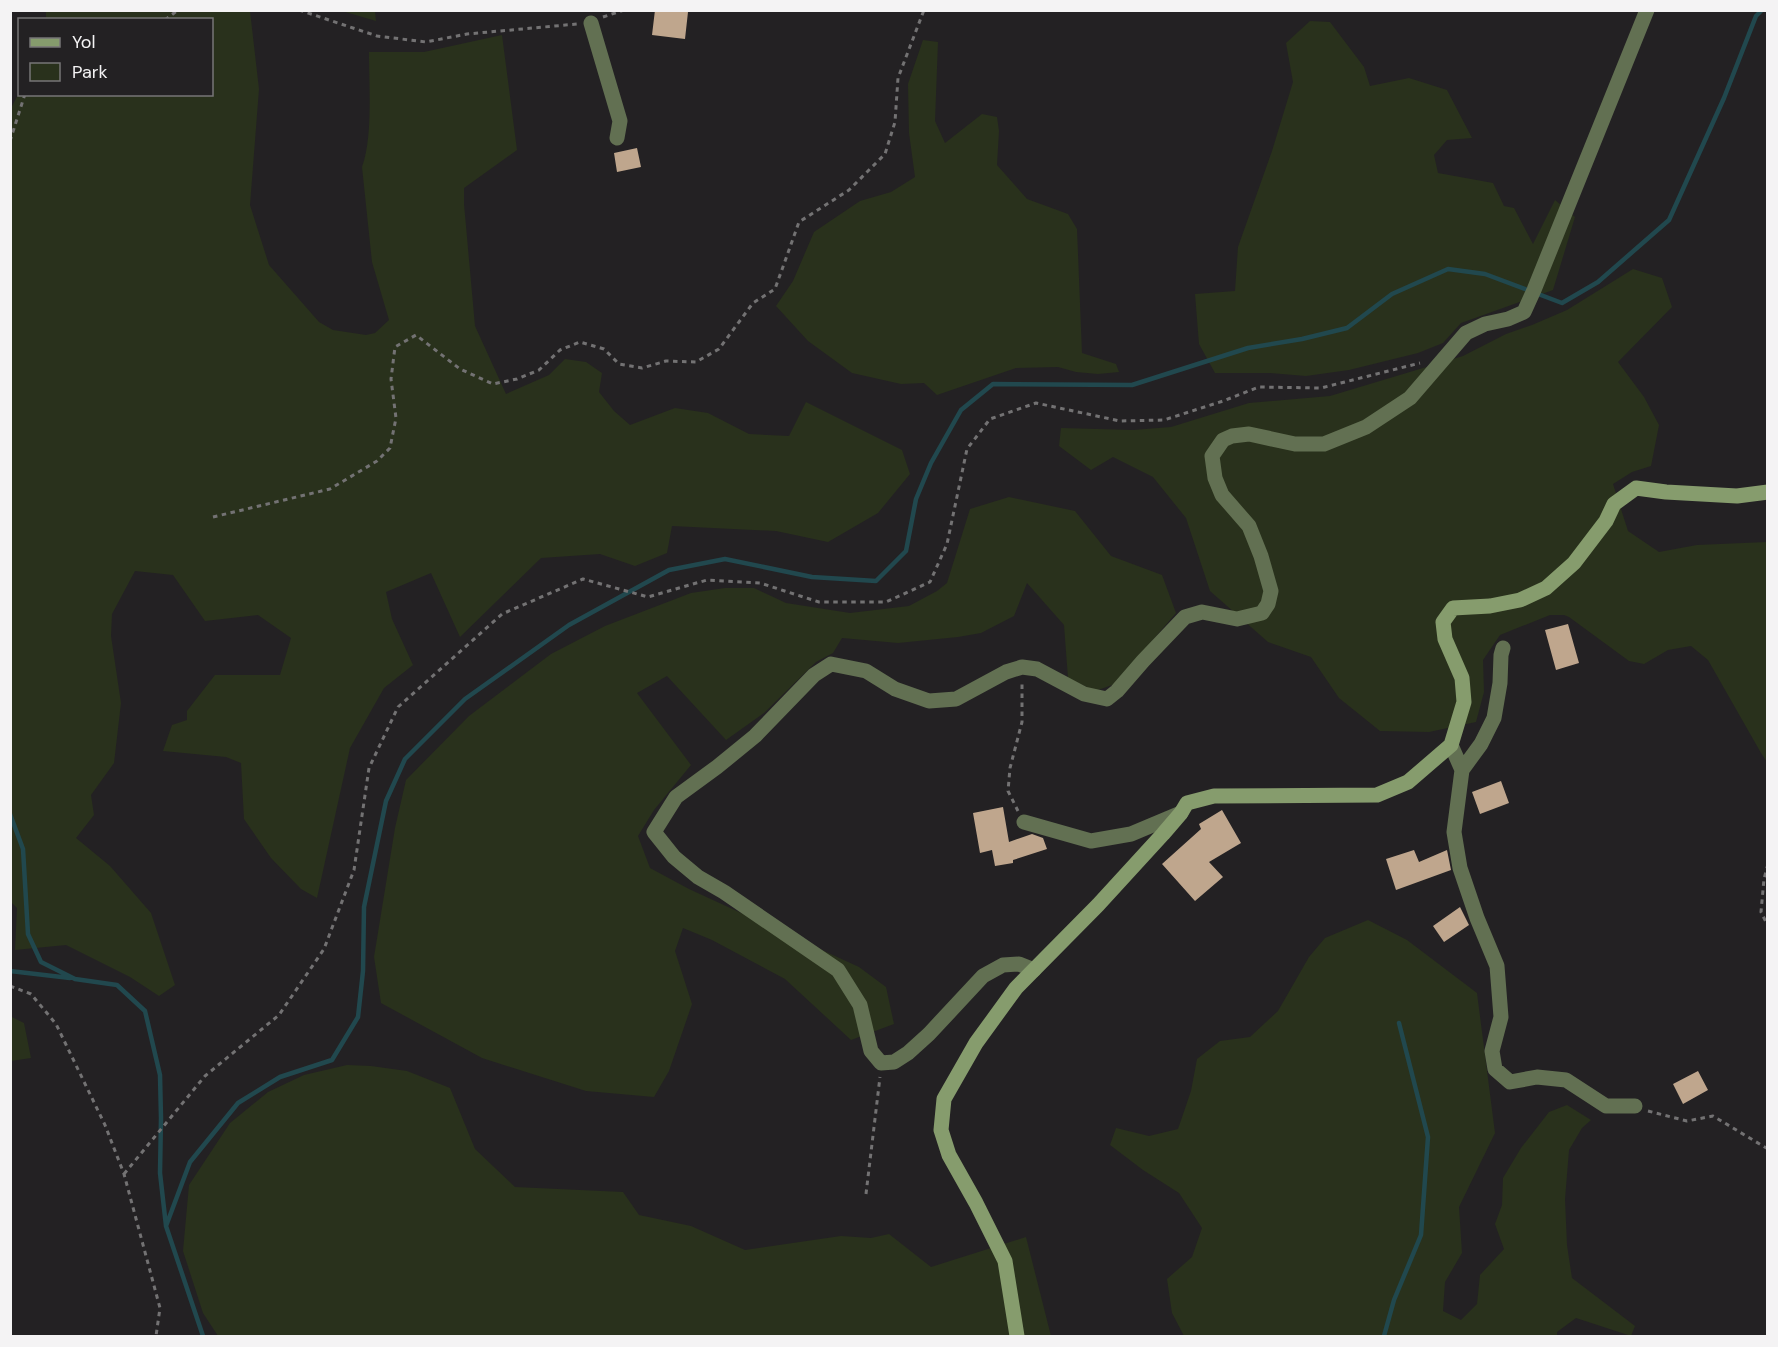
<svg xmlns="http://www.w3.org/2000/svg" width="1778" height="1347" font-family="'DM Sans',sans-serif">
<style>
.green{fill:#29311c}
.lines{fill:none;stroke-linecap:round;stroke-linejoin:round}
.stream{stroke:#21484e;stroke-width:4.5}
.building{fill:#bfa68d}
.path{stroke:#737273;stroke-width:3;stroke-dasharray:4.5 4.5;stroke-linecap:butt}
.street{stroke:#627052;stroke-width:15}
.secondary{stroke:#869c6d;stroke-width:15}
</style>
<rect width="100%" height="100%" fill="#232123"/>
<path class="green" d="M46,11h204l9,78 -9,116 19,60 50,57 14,8 33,5 9,-2 14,-13 -17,-58 -10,-95c11,-29 7,-83 7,-115h55l78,-17 15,115 -53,38v16l11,122 31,68 43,-19 16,-16 21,3 16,11 -3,19 15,19 16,14 45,-17 33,5 41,21 40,2 17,-34 96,48 8,24 -32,39 -50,29 -52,-11 -104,-5 -5,27 -32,13 -35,-12 -59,4 -81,79 -29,-64 -45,19 6,27 21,46 -29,23 -34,60 -33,150 -16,-9 -30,-31 -27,-39 -3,-56 -15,-6 -63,-6 9,-26 15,-5v-9l28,-36h65l11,-37 -33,-23 -53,6 -32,-46 -38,-4 -23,43 -1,22 10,67 -7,60 -23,32 3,20 -18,23 34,28 41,47 24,72 -16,11 -29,-19 -64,-32 -51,5 2,-42 -7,-7 1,-793 8,-15 1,1h192v-74l-166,-1z
M342,11h33l1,10z
M1310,21l20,1 34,45 6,19 39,-8 38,12 25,48 -25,2 -13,15 4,18 55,10 11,23 10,2 19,36 22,-44 20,17 -22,73 -92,33 -18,20 -25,10 -69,17 -43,6 -36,-3h-55l-16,-29 -4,-50 40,-3 3,-44 34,-96 21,-69 -7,-39z
M923,40l15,2 -3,79 10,22 37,-29 15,3 2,14 -2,34 30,34 41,15 9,15 5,124 34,11 3,8 -21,2 -22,-2 -18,-5 -42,1 -79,27 -13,-12 -23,1 -49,-11 -44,-32 -32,-35 17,-25 21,-49 46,-31 31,-9 24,-15 -6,-44 -1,-49z
M1633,269l29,9 10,29 -54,55 26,35 15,28 -8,41 -19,6 -19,12 15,47 31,21 38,-7 70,-3v220l-6,-9 -53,-93 -17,-14 -23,4 -24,14 -15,-3 -60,-44 -5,-2h-14l-50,20 -17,25 1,32 -8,30 -47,10 -49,-1 -41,-33 -28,-41 -43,-15 -58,-51 -24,-73 -33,-41 -40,-20 -22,13 -32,-24 2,-18 72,2 38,-3 78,-24 81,-7 133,-40 43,-22 26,-9 35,-15z
M1009,497l66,14 36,45 51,19 14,38 -61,71 -20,7 -27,-13 -4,-53 -37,-42 -13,33 -33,17 -23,4 -60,6 -56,-5 -9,15 -17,9 -52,51 -38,27 -59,-64 -30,17 54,72 -37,45 -16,26 12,32 39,21 170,78 27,20 8,37 -43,16 -66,-61 -73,-39 -29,-12 -8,23 17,53 -23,67 -15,26 -68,-6 -104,-33 -101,-55 -7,-46 21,-129 11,-48 63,-64 82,-62 54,-28 86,-33 34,-5h29l32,15 64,10 59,-7 28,-15 10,-8 23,-74z
M1368,920l39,20 70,53 18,140 -36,74 3,46 -17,29 -2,29 18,9 16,-16 3,-29 24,-26 -9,-25 7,-19 1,-27 18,-30 28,-36 18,-7 24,15 -9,8 -13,22 -4,49 2,46 5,33 63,48 -4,10 -55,-18 -19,14v4h-373l-12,-23 -5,-34 25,-22 10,-29 -23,-35 -36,-23 -33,-25 6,-17 33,8 29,-7 13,-38 6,-32 23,-18 30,-4 28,-26 31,-54 16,-19z
M10,1016l14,7 7,35 -20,3z
M347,1065l24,1 36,5 43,17 25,61 40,38 108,5 16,23 52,11 54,24 96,-14 30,2 18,-4 42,33 95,-30 25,99h-833l-15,-23 -20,-62 6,-66 41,-62 38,-31 36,-17z"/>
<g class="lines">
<path class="stream" d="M10,814l13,35 5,85 13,28 34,17 42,6 28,26 15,64 1,43 -1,55 6,53 37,110
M10,971l60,7
M166,1226l24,-64 48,-59 42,-26 52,-17 26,-43 5,-46 1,-64 22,-106 19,-42 60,-60 104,-74 100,-55 56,-11 87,18 64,4 30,-30 10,-52 15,-36 30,-53 32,-26 139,1 116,-37 54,-9 45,-11 45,-34 56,-25 37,5 77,29 36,-21 71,-62 55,-122 32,-82 6,-6
M1384,1336l10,-36 27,-65 7,-98 -29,-114"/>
</g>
<path class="building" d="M655,10l33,2 -3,27 -33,-4z
M637,148l4,19 -24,5 -3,-19z
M1568,624l11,39 -23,7 -11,-40z
M1501,781l8,22 -29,11 -8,-22z
M1003,807l6,35 23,-8 11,4 4,11 -34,11v3l-18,3 -3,-16 -12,3 -7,-40z
M1222,810l19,33 -32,19 14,15 -28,24 -33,-37 39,-35 -2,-5z
M1414,850l5,12 28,-12 4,20 -55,20 -10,-31z
M1460,907l9,18 -25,17 -11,-16z
M1698,1071l10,19 -25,14 -10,-20z"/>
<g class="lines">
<path class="path" d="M299,10l78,26 49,6 41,-8 110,-10
M603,17l21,-7
M165,20l13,-10
M10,141l15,-47
M213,517l117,-28 47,-28 13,-13 6,-30 -5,-39 4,-32 21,-12 44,34 33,15 24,-5 22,-9 21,-20 20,-8 24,7 15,15 23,4 24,-7 30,1 23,-13 34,-46 22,-14 24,-67 50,-32 36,-36 10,-32 3,-44 26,-68
M1018,811l-10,-20 2,-23 12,-46v-41
M1768,864l-4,15 -3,33 7,14
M10,986l21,8 25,30 49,101 19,49 36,134 -4,28
M1648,1111l39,10 26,-5 55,33
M124,1174l81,-98 74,-61 45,-66 30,-79 15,-102 29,-61 104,-93 81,-35 65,18 59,-17 53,3 59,19h67l44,-20 17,-38 20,-95 23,-30 46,-16 84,18 44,-1 59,-19 36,-14 62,1 99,-25
M866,1194l14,-117"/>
<path class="street" d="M591,23l29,98 -3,17
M1451,745l11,25 -8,62 6,36 17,50 20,48 4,51 -9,34 3,18 15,13 27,-5 29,3 40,26h29
M1462,770l19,-26 13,-26 6,-35 1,-28 2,-7
M1024,822l67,19 40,-7 50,-21
M1034,970l-15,-6 -16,1 -20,11 -54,58 -21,19 -14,9 -13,1 -10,-12 -11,-46 -22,-35 -114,-78 -26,-15 -24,-20 -20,-25 22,-35 41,-30 38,-31 59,-61 17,-11 35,7 29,18 34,12 27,-2 50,-27 16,-5 15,2 47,25 23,5 10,-8 26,-30 42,-44 17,-5 35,7 25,-6 6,-9 3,-13 -10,-35 -12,-30 -27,-31 -7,-17 -3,-22 11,-16 9,-4 17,-2 46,10h29l42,-17 44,-29 56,-65 19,-9 23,-5 16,-7 10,-22 113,-280"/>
<path class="secondary" d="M1017,1336l-12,-75 -29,-58 -27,-48 -8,-25 3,-31 32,-56 40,-55 82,-83 65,-71 18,-21 6,-10 27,-7 163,-1 31,-13 43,-37 13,-43 -2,-24 -17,-39 -2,-17 10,-14 37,-2 30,-6 26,-12 28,-25 32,-42 8,-17 22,-16 30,4 71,4 31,-4"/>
</g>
<rect width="1778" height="1347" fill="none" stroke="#f4f3f4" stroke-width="24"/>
<rect x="18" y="18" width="195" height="78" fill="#232123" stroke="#777577" stroke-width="1.5"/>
<rect x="30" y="38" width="30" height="9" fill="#869c6d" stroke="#777577" stroke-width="1.5"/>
<text x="72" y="48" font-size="18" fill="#f4f3f4">Yol</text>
<rect x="30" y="63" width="30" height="18" fill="#29311c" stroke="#777577" stroke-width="1.5"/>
<text x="72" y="78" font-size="18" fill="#f4f3f4">Park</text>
</svg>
